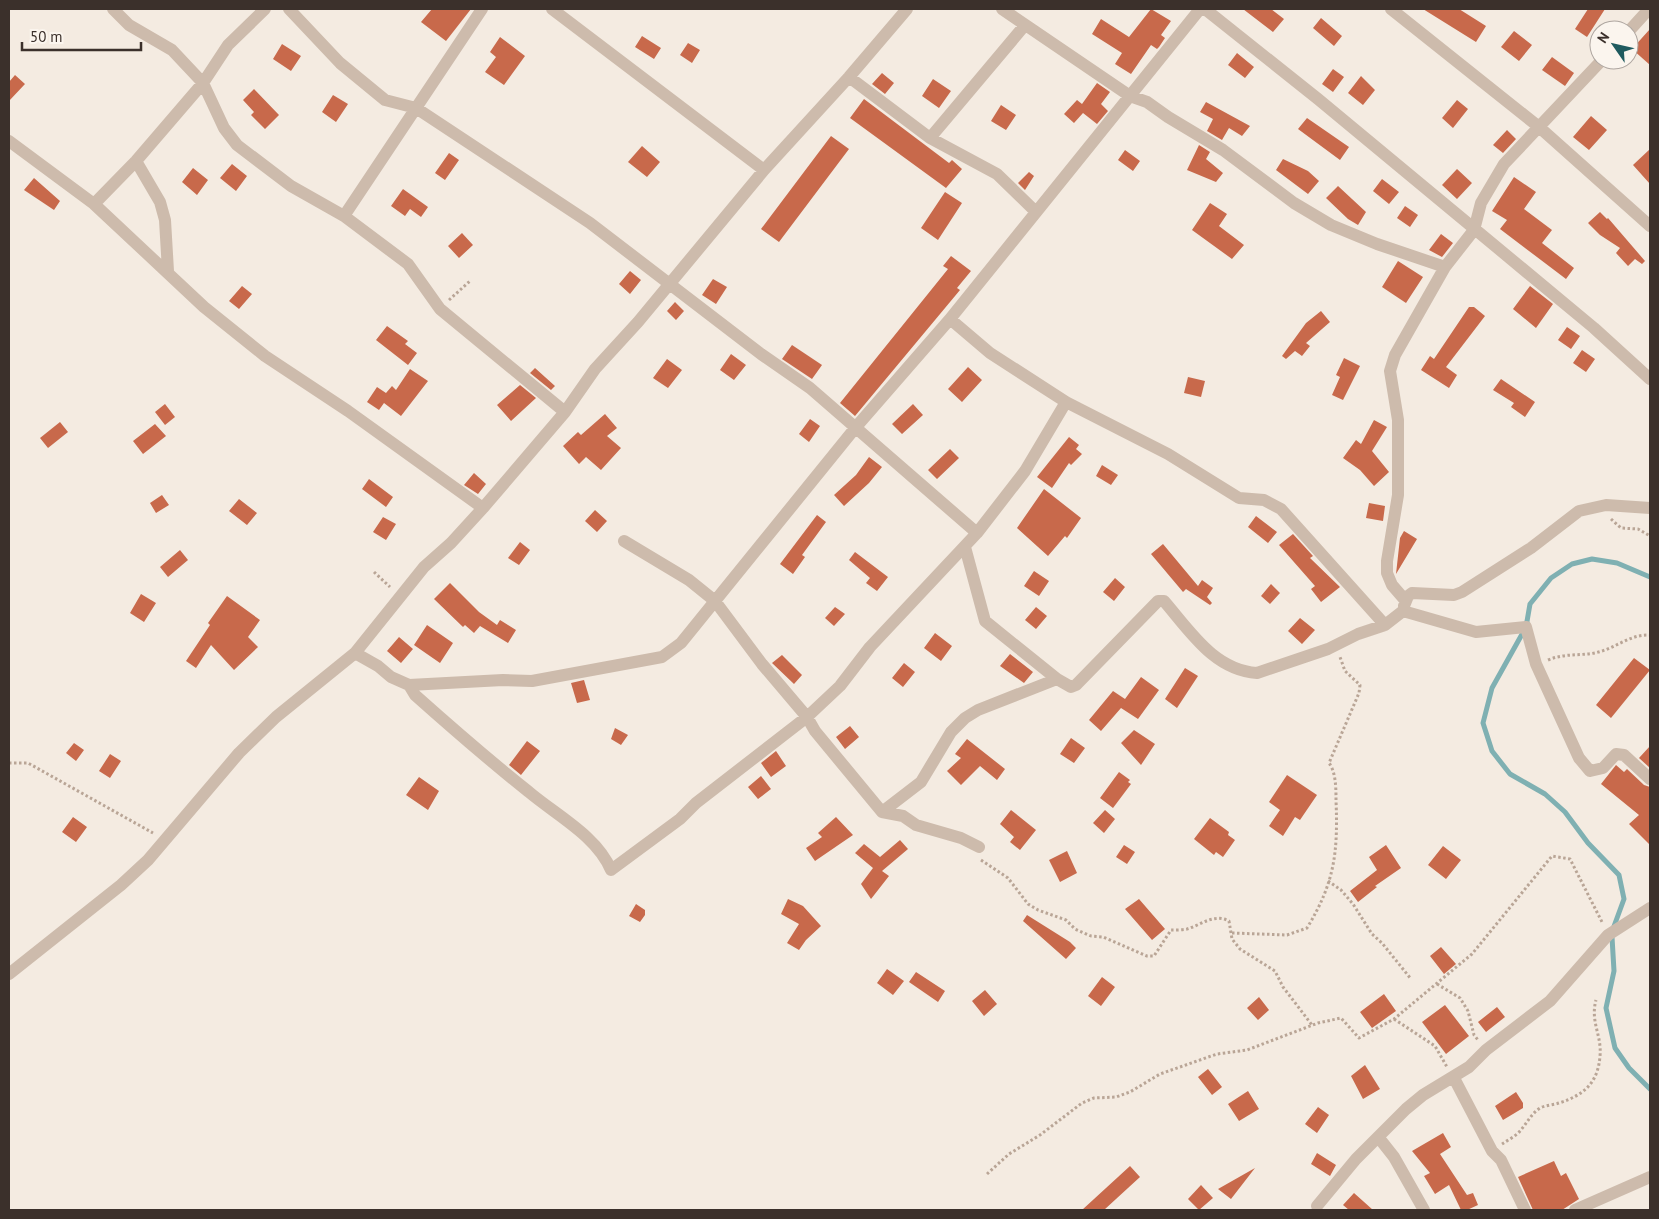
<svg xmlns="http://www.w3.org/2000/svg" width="1659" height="1219" font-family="'PT Sans',sans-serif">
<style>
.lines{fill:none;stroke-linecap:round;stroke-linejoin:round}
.stream{stroke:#7fb0b2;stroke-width:5}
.building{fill:#c8694b}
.path{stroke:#b9a596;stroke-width:3;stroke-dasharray:2.5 2.5;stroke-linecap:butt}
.minor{stroke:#cdbbac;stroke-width:12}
</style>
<rect width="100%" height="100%" fill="#f4ebe1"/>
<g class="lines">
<path class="stream" d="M1613,929l11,-30 -5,-24 -31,-32 -23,-31 -20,-18 -35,-20 -18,-23 -9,-28 9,-35 34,-61 4,-23 21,-26 21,-14 20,-5 25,4 33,14
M1612,937l2,34 -8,37 9,40 14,20 21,21"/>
</g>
<path class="building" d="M432,9h39l-25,32 -25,-19z
M1151,9l20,12 -10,14 4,3 -6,9 -2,2 -6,-4 -20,29 -16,-10 7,-11 -30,-19 9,-15 28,18z
M1243,9h28l13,10 -11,13z
M1423,9h36l27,17 -10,16z
M1588,9h17l-18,28 -12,-8z
M1321,18l21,18 -8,10 -21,-18z
M1650,29v36l-18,-16z
M1514,31l18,14 -13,16 -18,-14z
M642,36l19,12 -7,11 -19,-12z
M500,37l25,19 -21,29 -19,-13 11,-15 -6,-5z
M688,43l12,7 -8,13 -12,-8z
M282,44l19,12 -10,15 -18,-12z
M1237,53l17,14 -9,11 -17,-13z
M1552,57l22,16 -9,13 -23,-16z
M1333,69l11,8 -11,15 -11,-8z
M882,73l12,10 -9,11 -13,-10z
M15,75l10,9 -16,17v-19z
M1361,76l14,14 -12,15 -15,-12z
M933,79l18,12 -12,17 -17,-12z
M1097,83l13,9 -9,12 7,7 -11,13 -14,-11 -9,10 -10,-9 13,-14 5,4z
M254,89l25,26 -14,14 -14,-14 3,-3 -11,-12z
M333,95l15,9 -12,18 -14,-10z
M864,99l85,64 3,-3 10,9 -16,19 -96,-70z
M1457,100l11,9 -15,19 -11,-10z
M1206,102l44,24 -8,10 -13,-8 -7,12 -15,-9 6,-12 -13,-7z
M1001,105l15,10 -10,15 -15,-9z
M1591,116l16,14 -18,20 -16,-13z
M1307,118l42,29 -9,13 -42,-31z
M1507,130l9,9 -13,14 -10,-8z
M831,136l18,13 -70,93 -18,-13z
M1199,145l11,7 -4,7 17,14 -7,9 -29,-12z
M642,146l18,16 -13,15 -19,-15z
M1650,149v35l-17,-19z
M1125,150l15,11 -7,10 -15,-11z
M449,153l10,7 -14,20 -10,-7z
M1283,159l25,12 11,10 -11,13 -32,-24z
M232,164l15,12 -11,15 -16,-13z
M193,168l15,12 -11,15 -15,-13z
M1457,169l15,14 -15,16 -15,-14z
M1029,172l5,4 -9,14 -7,-7z
M1514,177l22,15 -12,17 28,21 -10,13 32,25 -8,11 -66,-50 7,-9 -15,-9z
M34,178l26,23 -6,9 -30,-20z
M1382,179l17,13 -10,12 -16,-13z
M1338,186l28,26 -8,13 -10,-6 -22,-21z
M403,189l25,18 -7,10 -11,-8 -5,7 -14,-10z
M945,192l17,11 -24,37 -17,-12z
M1210,203l17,11 -8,12 25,19 -12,14 -40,-29z
M1405,206l13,9 -8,12 -13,-9z
M1600,212l7,7 1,-1 37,43 -3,3 -7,-5 -7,7 -12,-13 4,-5 -20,-13 -12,-12z
M462,233l11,12 -14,13 -11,-12z
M1441,234l12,9 -11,14 -13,-7z
M951,256l20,15 -14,17 3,2 -105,126 -15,-13 108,-134 -5,-3z
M1398,261l25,16 -17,26 -24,-16z
M630,271l11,9 -11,14 -11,-10z
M713,279l14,8 -11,17 -14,-9z
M242,286l10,8 -13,15 -10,-8z
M1530,286l23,18 -17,24 -23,-19z
M675,302l9,9 -8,9 -9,-9z
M1469,307h5l11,9 -39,51 11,8 -8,13 -28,-18 9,-14 4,3z
M1321,311l9,11 -24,21 4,3 -8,10 -7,-5 -9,8 -4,-3 24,-33z
M387,326l21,15 -3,3 12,9 -9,12 -32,-25z
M1567,327l13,9 -9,13 -13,-9z
M792,345l30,20 -10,14 -30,-20z
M1582,350l13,9 -9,13 -13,-9z
M731,354l15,11 -12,15 -14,-10z
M1344,358l16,8 -17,34 -11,-5 8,-18 -4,-2z
M667,359l15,11 -14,18 -15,-10z
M968,367l14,13 -20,22 -14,-13z
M535,368l20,18 -4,4 -21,-17z
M410,369l18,12 -27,35 -17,-13 -5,7 -12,-8 10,-15 9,6 6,-7 4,4z
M1188,377l17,4 -4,16 -17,-4z
M1501,379l34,23 -10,15 -14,-10 3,-4 -21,-13z
M520,385l16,13 -25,23 -14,-16z
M165,404l10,13 -10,8 -10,-13z
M913,404l10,11 -21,19 -10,-10z
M605,414l12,14 -10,8 14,12 -20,22 -15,-13 -7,7 -16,-18 15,-14 3,3z
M810,419l10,7 -11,16 -10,-8z
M1374,420l13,7 -15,24 17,21 -15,14 -14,-16 -17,-12 13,-18 5,4z
M60,422l8,10 -20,16 -8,-10z
M155,424l11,12 -23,18 -10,-13z
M1069,437l10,8 -3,4 6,5 -11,11 -2,-2 -17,25 -15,-11z
M950,449l9,9 -22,21 -9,-9z
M869,457l13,10 -13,16 -25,23 -10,-11 22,-20z
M1102,465l16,10 -7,10 -15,-9z
M474,473l12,11 -8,10 -14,-9z
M369,479l24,18 -7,10 -24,-18z
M1044,489l37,29 -14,20 -2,-2 -17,20 -31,-28z
M162,495l7,10 -13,8 -6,-10z
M239,499l18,14 -10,12 -18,-14z
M1369,503l16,3 -2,15 -17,-3z
M595,510l12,11 -10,11 -12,-11z
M817,515l9,7 -24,33 3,2 -12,17 -13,-10z
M1256,516l21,16 -9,11 -20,-16z
M383,517l13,7 -10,16 -13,-8z
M1404,531l13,8 -21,35 4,-36z
M1293,534l20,22 -3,2 30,29 -19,15 -10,-13 4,-3 -36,-41z
M520,542l10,8 -11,15 -11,-7z
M1163,544l35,42 4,-6 11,8 -6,9 5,6 -2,2 -24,-16 -3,3 -32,-38z
M180,550l8,10 -20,17 -8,-10z
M855,552l33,25 -11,14 -11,-8 4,-5 -21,-18z
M1034,571l15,10 -10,15 -15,-10z
M1115,578l10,9 -11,14 -11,-9z
M450,583l29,29 18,13 3,-5 16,10 -8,13 -28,-17 -6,7 -9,-8 -2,2 -29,-28z
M1271,584l9,9 -10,11 -9,-8z
M141,594l15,9 -12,19 -14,-9z
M227,596l33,24 -12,17 10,10 -24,23 -23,-25 -15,23 -10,-7 24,-36 -2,-2z
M835,607l10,7 -11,12 -9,-8z
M1036,607l11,9 -11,13 -11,-9z
M1300,618l15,12 -13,14 -14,-13z
M427,625l26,18 -13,20 -26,-18z
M935,633l17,13 -11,15 -17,-13z
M399,637l14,12 -12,14 -14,-12z
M1010,654l23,18 -9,11 -24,-17z
M782,655l20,20 -8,9 -22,-21z
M1634,658l16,12 -39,48 -15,-13z
M904,663l11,9 -12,15 -11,-9z
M1185,668l13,8 -21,32 -12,-9z
M1141,677l18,13 -21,29 -17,-11 -20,23 -12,-11 24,-29 12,8z
M584,680l6,20 -13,3 -6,-20z
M850,726l9,11 -14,12 -9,-12z
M615,728l13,7 -7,10 -10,-6z
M1134,730l21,14 -14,21 -20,-22z
M1071,738l14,10 -11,15 -14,-9z
M967,739l38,30 -8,11 -17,-14 -19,19 -14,-14 14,-13 -6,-4z
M527,741l13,10 -19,24 -12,-10z
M74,743l10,7 -8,11 -10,-8z
M1650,746v22l-11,-10z
M776,751l10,15 -15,11 -10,-14z
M110,754l11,7 -11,17 -11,-7z
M1616,765l8,7 3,-3 17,16 6,2v58l-21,-21 10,-9 -38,-31z
M1119,772l11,8 -2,2 3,2 -18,24 -13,-10z
M1287,775l30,20 -17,25 -5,-3 -12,19 -14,-10 11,-16 -11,-8z
M761,776l10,13 -13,10 -10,-12z
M419,777l20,14 -11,19 -22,-15z
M1011,810l25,20 -16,20 -10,-8 4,-5 -14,-13z
M1105,810l10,9 -11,14 -11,-10z
M73,817l14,10 -11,15 -14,-10z
M836,817l17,18 -38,26 -9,-13 16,-11 -4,-4z
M1210,818l19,14 -1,3 7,5 -12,17 -7,-5 -2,3 -20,-16z
M900,840l8,9 -26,22 7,5 -18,23 -10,-15 12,-16 -18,-15 9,-9 16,13z
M1124,845l11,7 -8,12 -11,-7z
M1386,845l15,23 -26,18 2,1 -19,15 -8,-11 27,-21 -8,-13z
M1443,846l18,14 -15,19 -18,-14z
M1067,851l10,22 -17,9 -11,-22z
M788,899l15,7 18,20 -15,14 -7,10 -12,-7 12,-19 -18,-10z
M1139,899l26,30 -13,11 -27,-31z
M636,904l9,6v5l-5,7 -11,-6z
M1027,915l43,27 6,6 -10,11 -43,-38z
M1441,947l15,17 -12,10 -14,-18z
M887,969l17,12 -11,14 -16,-12z
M916,972l29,19 -7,11 -29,-20z
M1102,977l13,10 -14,19 -13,-10z
M985,990l12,14 -13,12 -12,-15z
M1384,994l12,17 -24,17 -12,-16z
M1259,997l10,13 -11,10 -11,-12z
M1445,1005l24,31 -23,18 -24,-32z
M1497,1007l8,10 -19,15 -8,-10z
M1365,1065l15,24 -17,10 -12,-23z
M1208,1069l14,18 -10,8 -14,-18z
M1248,1091l11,18 -20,12 -11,-17z
M1516,1092l7,11v5l-20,12 -8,-14z
M1318,1107l11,8 -12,18 -12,-9z
M1443,1133l8,14 -11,7 27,41 6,-2 5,12 -11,5h-6l-12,-25 -14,9 -11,-18 6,-3 -18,-22z
M1317,1153l19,12 -6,11 -19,-12z
M1554,1161l7,15 5,-3 13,26 -17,11h-29l-15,-33z
M1130,1166l10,11 -36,33h-22z
M1255,1168l-24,31 -13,-10z
M1201,1185l12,13 -14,12 -11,-11z
M1354,1193l19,17h-24l-6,-5z"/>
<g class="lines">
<path class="path" d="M449,300l21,-19
M1611,519l10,9 17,1 12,7
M374,572l16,15
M1548,660c19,-8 37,-3 54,-9 16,-5 30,-17 48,-16
M9,763h19l125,70
M981,860l27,18 20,26 10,6 28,10 9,9 16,7 12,1 44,19h7l17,-26c5,0 11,0 16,-1 14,-4 27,-16 42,-8l3,18 8,10 35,22 8,16 29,38
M1328,881l13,9 12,14 19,30 10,9 29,36
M1232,933l55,2 20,-7c28,-46 31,-76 29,-128 0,-11 0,-28 -7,-37l30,-70 1,-8 -15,-14 -5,-14
M1437,984l23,14 8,13 6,24 4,5
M1394,1019l41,27 12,21
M1502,1144c6,-4 14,-8 18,-13 7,-8 11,-17 20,-23 6,-3 13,-3 19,-5 25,-8 39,-20 41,-47 2,-21 -10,-34 -4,-56
M987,1174l22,-20 31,-19 42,-32 12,-5 22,-1 14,-5 30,-18 37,-13 20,-7 30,-4 71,-27 23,-5 18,20 35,-19 78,-65 80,-98 18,3 33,65"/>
<path class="minor" d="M113,9l16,16 43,25 31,33 21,45 13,17 54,41 53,30 64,48 32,45 125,103
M289,9l51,54 45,37 31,8 174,115 171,131 49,34 167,145
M552,9l212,161
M1002,9l128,87 17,6 21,15 55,33 71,53 37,22 46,19 68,23
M1205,9l113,90 276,229 56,51
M1391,9l148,118 111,99
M1629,31l20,-22
M849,77l81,61 67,36 38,37
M930,138l95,-113
M9,141l85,63 110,103 61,49 83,55 135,97
M136,161l24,41 5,18 3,51
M94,204l42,-43 67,-78 25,-38 37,-36
M344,216l138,-207
M950,319l40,34 76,49 102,52 71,44 25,2 17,9 104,116 18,-14 73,21 50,-5 10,37 43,94 11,13 13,-3 13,-14 8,1 26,24
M624,541l65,39 26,21 47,63 45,53 8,14 67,81 21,4 13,9 45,13 18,9
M965,547l20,74 72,58 14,8 5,-2 82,-84h6c26,30 50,69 93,72l71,-24 30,-15 27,-9
M1405,600l-13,-15 -5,-12v-12l11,-66v-75l-8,-49 5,-16 50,-88 29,-37 7,-27 23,-39 98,-104
M1404,606l4,-10 4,-3 42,2 8,-3 69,-44 48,-37 27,-6 44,3
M355,653l23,13 13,11 18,8 94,-5 29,1 130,-24 19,-14 175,-216 94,-108 250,-310
M409,685l6,10c37,33 75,66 114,97 27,23 68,44 82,78l69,-51 16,-16 111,-86 33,-31 30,-39 107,-114 48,-62 41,-69
M882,812l39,-30 30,-50 14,-14 13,-8 79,-31
M9,974l112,-89 27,-25 91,-107 37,-36 79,-64 69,-86 27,-24 32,-35 82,-96 30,-43 43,-47 126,-152 85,-93 58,-68
M1454,1078l38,73 9,9 24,50
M1379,1138l15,19 30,53
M1317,1206l39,-47 50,-50 17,-14 46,-28 17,-17 64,-49 58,-66 42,-27
M1575,1210l75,-33"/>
</g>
<rect width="1659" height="1219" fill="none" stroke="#3b302b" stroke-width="20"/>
<g transform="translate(1614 45) rotate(304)"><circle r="24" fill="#fbf5ee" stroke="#aea6a0"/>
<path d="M0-4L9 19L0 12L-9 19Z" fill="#1f5a5e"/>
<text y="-8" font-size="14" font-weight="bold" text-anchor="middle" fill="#3b302b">N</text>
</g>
<path d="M22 42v8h119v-8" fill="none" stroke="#3b302b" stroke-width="2.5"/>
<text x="30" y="42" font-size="15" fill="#3b302b" stroke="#fbf5ee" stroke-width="4" paint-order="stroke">50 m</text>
</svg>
